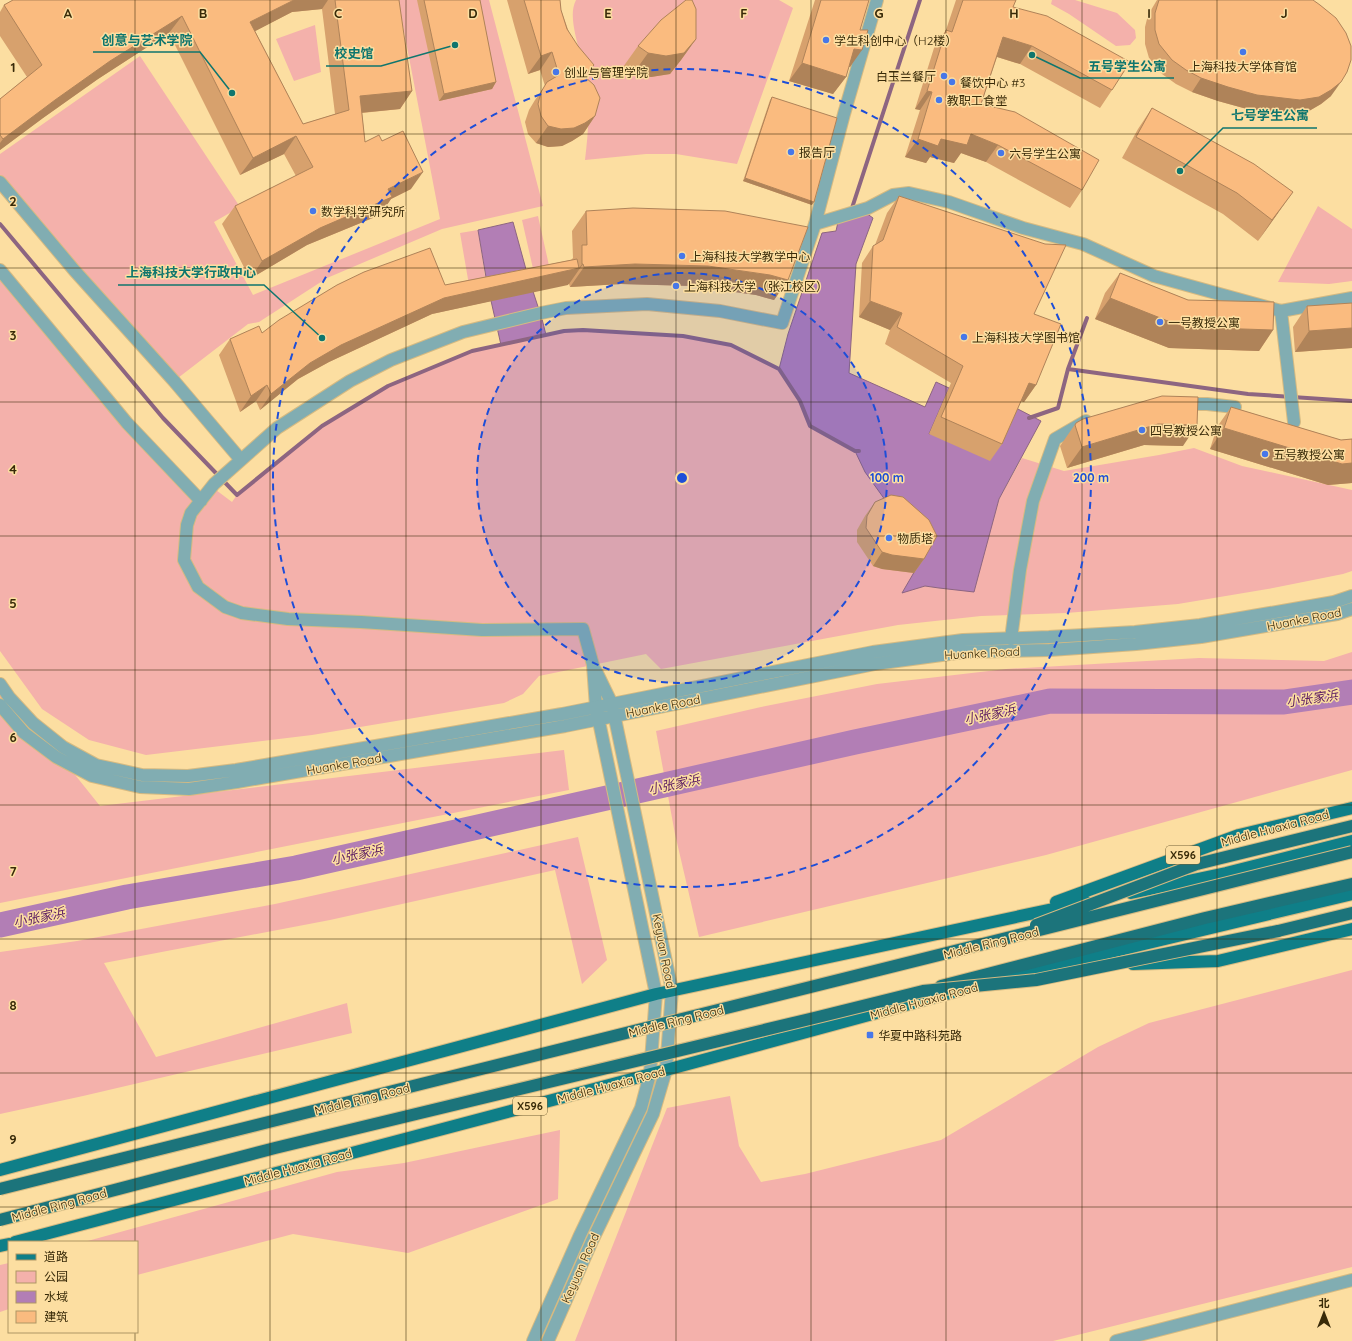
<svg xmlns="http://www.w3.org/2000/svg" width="1352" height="1341" font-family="Quicksand,'Noto Sans SC',sans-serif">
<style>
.green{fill:#f4b1ab;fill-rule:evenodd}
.water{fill:#b27eb5;stroke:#8d6581}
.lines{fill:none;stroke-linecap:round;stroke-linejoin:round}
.stream{stroke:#8d6581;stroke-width:4}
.river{stroke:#b27eb5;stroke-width:25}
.minor-casing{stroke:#d5ba82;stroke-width:14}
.tertiary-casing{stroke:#d5ba82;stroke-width:14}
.primary-casing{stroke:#d5ba82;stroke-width:14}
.trunk-casing{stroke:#d5ba82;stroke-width:14}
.minor{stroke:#81adb2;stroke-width:12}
.tertiary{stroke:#81adb2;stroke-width:12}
.primary{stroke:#0f7f88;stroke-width:12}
.trunk{stroke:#1c747b;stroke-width:12}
.trunk-bridge-casing{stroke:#d5ba82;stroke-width:14;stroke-linecap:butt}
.trunk-bridge{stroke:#1c747b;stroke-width:12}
.wall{fill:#d7a16d;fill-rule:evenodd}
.shaded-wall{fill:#af8359}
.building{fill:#fabb7f;stroke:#af8359}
.grid{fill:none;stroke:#382a08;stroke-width:1;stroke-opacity:0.55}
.ring{fill:none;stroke:#1d4ed8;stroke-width:2;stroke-dasharray:7 5}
.poi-dot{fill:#4777e8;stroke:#fcdea1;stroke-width:1.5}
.labels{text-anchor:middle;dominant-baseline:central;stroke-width:3;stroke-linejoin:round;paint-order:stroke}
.shield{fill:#fcdea1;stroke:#736036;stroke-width:1}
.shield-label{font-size:11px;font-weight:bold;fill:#382a08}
.poi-label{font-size:12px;fill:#382a08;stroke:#fcdea1;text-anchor:start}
.street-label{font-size:12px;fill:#382a08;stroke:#fcdea1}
.water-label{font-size:13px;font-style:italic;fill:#5e2064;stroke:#fcdea1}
.grid-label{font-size:13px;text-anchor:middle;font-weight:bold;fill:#382a08;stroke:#fcdea1;stroke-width:3;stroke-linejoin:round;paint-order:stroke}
.centre{fill:#1d4ed8;stroke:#fcdea1;stroke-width:2}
.ring-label{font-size:12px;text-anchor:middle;font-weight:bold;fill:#1d4ed8;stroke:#fcdea1;stroke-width:3;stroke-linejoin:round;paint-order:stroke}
.leader{fill:none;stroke:#0f766e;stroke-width:1.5}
.callout-dot{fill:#0f766e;stroke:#fcdea1;stroke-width:1.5}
.callout-label{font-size:13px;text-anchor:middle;font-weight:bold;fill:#0f766e;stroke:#fcdea1;stroke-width:3;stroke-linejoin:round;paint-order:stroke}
</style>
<rect width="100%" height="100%" fill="#fcdea1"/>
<path class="green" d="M398,0h91l54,206 -101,23 -115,49 -68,44 -11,2 -74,57 -174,-199v-28l140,-98 100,151 -26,15 39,73 187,-76z
M576,0h203l14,8 -56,156 -61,-10h-30l-61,6c2,-17 4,-36 3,-53 -1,-17 -4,-36 -8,-52 -3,-16 -12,-40 -4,-55z
M1052,0h23l42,13 18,17 1,8 -6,7 -14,1 -47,-32 -18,-10z
M315,25l6,47 -27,9 -18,-42z
M1318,206l34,23v52l-23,3 -51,-2z
M538,216l12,54 -16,3 -12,-53z
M478,230l8,52 -17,3 -9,-52z
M0,270l201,231 11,-14 20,15 5,-7 85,-69 63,-38 87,-37 92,-20 19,-1 87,5 61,10 48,24 21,32 10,25 45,25 72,99 -24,42 22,-6 14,2 35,3 25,-92 23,-41 42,13 95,-16 35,-7 48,18 110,24v81l-9,3 -70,14 -95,16 -112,9 -85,3 -83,9 -237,44 -15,-15 -107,22 -16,18 -19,9 -192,32 -166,20 -57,-15 -47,-31 -42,-58zM188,521l-4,35 -3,-34z
M1352,652v118l-306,85 -347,82 -24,-103 -19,-103 105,-24 116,-23 129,-15 193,-11 125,3z
M0,681l100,125 464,-56 5,40 -569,113z
M578,837l29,123 -25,24 -27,-114 -225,50 -226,43 52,94 191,-54 5,30 -269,63 -83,18v-162l77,-11 198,-37z
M1352,970v297l-299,74h-478l92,-233 63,-12 9,50 22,36 44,-8 136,-34 157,-93 51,-24z
M560,1130l-2,69 -150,54 -115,-19 -156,41v-33h-53l253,-70 67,-9z
M9,1263v46l-9,3v-47z"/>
<path class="water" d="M866,213l7,5 -17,46 -7,109 76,34 11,-25 13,6 -20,46 85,-27 27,14 -42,78 -25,93 -35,-4 -14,-2 -23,7 25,-43 -34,-39 -28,-39 -10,-21 -45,-25 -10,-25 -21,-32 9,-35 34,-101 14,-2 2,-9z
M513,222l14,51 15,46 4,16 -45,10 -14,-62 -9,-53z"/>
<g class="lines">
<path class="stream" d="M851,211l69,-211
M0,224l163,194 74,77 85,-69 66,-40 84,-35 92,-20 19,-1 100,6 48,9 48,24 21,32 10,25 45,25h4
M1068,369l19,-51
M1029,418l29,-10 10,-39 180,25 104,7"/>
<path class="river" d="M0,925l127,-28 169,-29 559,-126 195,-41 234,1 68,-10"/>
<defs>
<path id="minor" d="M0,182l74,88 100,111 67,79
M815,224l53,-16 25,-13 16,-2 40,9 74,26 60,16 71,32 127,35 71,-13
M0,270l127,153 74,78
M1281,311l13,111
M1182,404h25l28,3
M1011,639l9,-69 13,-69 22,-62 31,-18
M596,671l16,33
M596,707l-3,-42 -10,-36 -101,1 -121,-8 -73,-3 -46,-6 -17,-6 -27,-20 -14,-27 3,-35 4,-12 23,-29 63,-56 73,-47 41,-21 72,-28 78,-19 25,-5 81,-4 73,7 62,12 33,-99 29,-110 33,-114
M1116,1341l236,-61"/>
<path id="tertiary" d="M0,684l9,13 24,26 30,24 33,18 46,10 46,1 48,-6 326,-56 311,-62 90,-12 86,-3 86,-5 65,-7 134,-23 18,-6
M0,705l24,28 32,24 36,19 48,11 49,2 48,-7 328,-56 310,-62 89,-12 86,-2 86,-6 65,-7 136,-23 15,-5
M533,1341l47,-106 61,-127 9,-34 6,-80 -59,-282
M548,1341l44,-100 61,-127 13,-44 6,-80 -59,-281"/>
<path id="primary" d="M1131,893l95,-20 126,-32
M1056,902l183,-67 113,-27
M1133,964l85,-3 134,-32
M998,980l46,-12 308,-74
M0,1170l656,-176 430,-92
M15,1242l651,-172 295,-80
M0,1246l9,-2"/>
<path id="trunk" d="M1197,864l155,-38
M1278,931l74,-18
M941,986l264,-68 147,-34"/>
</defs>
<use href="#minor" class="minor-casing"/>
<use href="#tertiary" class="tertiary-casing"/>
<use href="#primary" class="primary-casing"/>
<use href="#trunk" class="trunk-casing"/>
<use href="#minor" class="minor"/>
<use href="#tertiary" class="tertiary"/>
<use href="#primary" class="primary"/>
<use href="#trunk" class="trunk"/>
<defs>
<path id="trunk-bridge" d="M1036,925l161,-61
M0,1189l1352,-337
M0,1220l275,-72 539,-130 109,-27 113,-11 242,-49"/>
</defs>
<use href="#trunk-bridge" class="trunk-bridge-casing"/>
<use href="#trunk-bridge" class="trunk-bridge"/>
</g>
<path class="wall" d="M13,0h386l13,91 -12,18 -38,4 3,29 17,-1 29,48 -20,10 -11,16 -73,30 -57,34 -28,-55 13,-18 61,-30 -12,-22 -44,21 -71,-142 -71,46 -55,39 -43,32v-51l27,-22 -27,-41v-24l4,-7zM322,9l13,105 -32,10 -48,-93 37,-19z
M417,0h63l16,82 -4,7 -53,12z
M507,0h53l1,10 24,67 10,39 -12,18 -11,7 -10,5 -14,1 -12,-4 -8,-9 -3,-12 4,-12 6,-10 10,-14 -5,-16 -12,4z
M815,0h54l-9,30 -10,37h-2l-2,10 -13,17 -44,-13z
M956,0h60l-3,7 99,83 -12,18 -80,-44 -23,-7 -16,47 101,86 -12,18 -84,-46 -25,-9 -7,10 -24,-6 -4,6 -21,-6 15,-47 -5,-1 19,-61 12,-18z
M1157,0h156l18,96 -10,8 -12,7 -19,3 -43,-5 -29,-8 -26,-9 -16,-8 -14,-10 -13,-16 -4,-14v-17l3,-12z
M696,39l-15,21 -11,14 -19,3 -18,-3 -10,-7 15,-21z
M772,97l40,108 -69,-24 27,-81z
M1152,108l126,105 -20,28 -35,-27 -101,-56 16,-29z
M899,196l135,118 2,71 -12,17 -3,-1 -19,43 -12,17 -61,-27 22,-51 -66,-39 5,-14 -31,-13 3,-54 11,-17 2,-1 12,-32z
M586,211l202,69 -14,20 -18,-5 -63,-9 -72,-2 -51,3 -1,-3h-1l-136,30 -103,48 -31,17 -38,31 -4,-9 -16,11 -21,-57 11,-16 32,-6 183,-48 126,-25 2,-2 -1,-27z
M1120,273l68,27 85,30 -14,21 -90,-3 -74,-29 10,-26z
M1352,303v45l-57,4 -2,-25 14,-21z
M1231,407l110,33 11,-1v44l-24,2 -118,-36 7,-22z
M1076,423l107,23 -39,-1 -77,23 -7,-22z
M875,502l49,57 -10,14 -32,-4 -9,-3 -16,-24v-12l8,-14z"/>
<path class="shaded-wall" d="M294,0h34l-6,9 -30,3 -54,28 12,-18z
M182,16l-13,17 -71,46 -55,39 -43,32v-7l3,-4 52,-39 55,-39z
M1003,37l29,9 -12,18 -29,-9z
M696,39l-15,21 -11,14 -19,3 -18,-3 15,-21z
M854,49l8,1 -12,17h-8z
M552,52l-12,18 -12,4 13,-18z
M802,63l44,14 -13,17 -44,-13z
M1201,78l140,4 -10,14 -10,8 -12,7 -19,3 -43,-5 -29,-8 -26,-9z
M496,82l-4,7 -53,12 5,-7z
M412,91l-12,18 -52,5 12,-18z
M927,91l5,1 -12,18 -5,-1z
M595,116l-12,18 -11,7 -10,5 -14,1 -12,-4 12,-17z
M971,134l27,11 -12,17 -25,-9 -7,10 -24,-6 -4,6 -21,-6 13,-18z
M296,136l-12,18 -44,21 13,-17z
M423,172l-12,17 -20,10 -11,16 -73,30 -57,34 12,-18 58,-33 68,-39z
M745,178l69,24 -2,3 -69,-24z
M1293,192l-35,49 14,-21z
M582,264h1l-14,20h-1z
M635,264l73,2 62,9 18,5 -14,20 -18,-5 -63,-9 -72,-2 -51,3 14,-20z
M579,268l-11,17 -136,29 -103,48 -31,17 -38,31 11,-16 39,-31 31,-18 103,-47z
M1110,298l163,32 -14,21 -90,-3 -74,-29z
M870,301l32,12 -12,17 -31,-13z
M1352,328v20l-57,4 14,-21z
M1029,383l7,2 -12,17 -7,-2z
M267,385l-11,16 -16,11 11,-16z
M1158,424l39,1 -14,21 -39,-1 -77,23 15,-21z
M1224,428l128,35v20l-24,2 -118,-36z
M882,552l42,7 -10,14 -32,-4 -9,-3z"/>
<path class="building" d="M13,0h281l-44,22 53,102 46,-14 -14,-110h64l13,91 -52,5 5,46 14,-7 3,6 21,-10 20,41 -35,17 4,8 -72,31 -58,33 -27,-55 78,-39 -17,-31 -43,22 -71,-142 -72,45 -55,39 -52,39 -3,-4v-36l42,-34 -38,-60z
M424,0h56l16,82 -52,12z
M524,0h36l1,10 6,19 11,17 16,19 -10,11 10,9 6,13 -5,18 -10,7 -11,5 -13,1 -13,-3 -7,-10 -3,-12 3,-12 6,-10 12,-7 -7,-23 -11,4z
M686,0h6l4,9v30l-12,14 -18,3 -18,-3 -10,-7 23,-26z
M821,0h48l-9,30h8l-6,20 -8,-1 -8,28 -44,-14z
M963,0h53l-3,7 34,9 83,46 -18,28 -80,-44 -29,-9 -22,67 34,8 84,48 -17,30 -84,-45 -27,-11 -4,11 -26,-6 -3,7 -20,-7 14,-47 -5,-1 19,-61 6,2z
M1159,0h154l7,5 16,13 10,15 5,13v14l-4,12 -6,10 -10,8 -12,7 -19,3 -43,-5 -29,-8 -27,-9 -15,-8 -14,-10 -13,-16 -4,-14v-17z
M772,97l65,21 -23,84 -69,-24z
M1152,108l102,56 39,28 -21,28 -35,-27 -101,-56z
M899,196l146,48 21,1 -32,69 27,10 -25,61 -7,-2 -27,61 -61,-27 22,-51 -66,-39 5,-14 -32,-12 3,-55 10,-6z
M633,208l92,3 83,16 -20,53 -18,-5 -62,-9 -73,-2 -51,3 -1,-3h-1v-19h5l-1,-34z
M430,248l15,37 132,-26 2,9 -135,30 -103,47 -31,18 -39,31 -4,-9 -16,11 -21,-57 29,-13 3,7 17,-13 58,-35 27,-13z
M1120,273l68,27 86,2 -1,28 -90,-3 -73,-29z
M1352,303v25l-43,3 -2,-25z
M1162,396l36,1 -1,28 -39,-1 -76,23 -7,-22 1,-2 7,-4z
M1231,407l110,33 11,-1v24l-10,1 -118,-36z
M891,495l12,2 26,23 8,16 -13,23 -32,-4 -10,-3 -16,-24 1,-12 8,-14z"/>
<path class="grid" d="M135,0v1242M270,0v1341M406,0v1341M541,0v1341M676,0v1341M811,0v1341M946,0v1341M1082,0v1341M1217,0v1341M0,134h1352M0,268h1352M0,402h1352M0,536h1352M0,670h1352M0,805h1352M0,939h1352M0,1073h1352M0,1207h1352M135,1332v9"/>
<circle cx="682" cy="478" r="205" fill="#1d4ed8" fill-opacity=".12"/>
<g class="ring">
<circle cx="682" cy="478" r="205"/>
<circle cx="682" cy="478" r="409"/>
</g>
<g class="poi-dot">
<circle cx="826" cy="40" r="4"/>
<circle cx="1243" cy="52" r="4"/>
<circle cx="556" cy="72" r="4"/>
<circle cx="944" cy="76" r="4"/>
<circle cx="952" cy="82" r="4"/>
<circle cx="939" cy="100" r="4"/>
<circle cx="791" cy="152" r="4"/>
<circle cx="1001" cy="153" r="4"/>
<circle cx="313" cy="211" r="4"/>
<circle cx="682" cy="256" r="4"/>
<circle cx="676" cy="286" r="4"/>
<circle cx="1160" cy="322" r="4"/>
<circle cx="964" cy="337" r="4"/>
<circle cx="1142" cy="430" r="4"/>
<circle cx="1265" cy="454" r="4"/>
<circle cx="889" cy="538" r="4"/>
<rect x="866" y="1031" width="8" height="8" rx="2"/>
</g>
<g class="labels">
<g class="shield">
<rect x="1166" y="846" width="34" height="18" rx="3"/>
<rect x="513" y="1097" width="34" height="18" rx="3"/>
</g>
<g class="shield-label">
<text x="1183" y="855">X596</text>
<text x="530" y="1106">X596</text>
</g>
<g class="poi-label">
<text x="834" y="40">学生科创中心（H2楼）</text>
<text x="1243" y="66" text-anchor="middle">上海科技大学体育馆</text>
<text x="564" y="72">创业与管理学院</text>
<text x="936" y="76" text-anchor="end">白玉兰餐厅</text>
<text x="960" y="82">餐饮中心 #3</text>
<text x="947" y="100">教职工食堂</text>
<text x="799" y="152">报告厅</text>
<text x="1009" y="153">六号学生公寓</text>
<text x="321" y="211">数学科学研究所</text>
<text x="690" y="256">上海科技大学教学中心</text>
<text x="684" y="286">上海科技大学（张江校区）</text>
<text x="1168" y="322">一号教授公寓</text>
<text x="972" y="337">上海科技大学图书馆</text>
<text x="1150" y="430">四号教授公寓</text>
<text x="1273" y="454">五号教授公寓</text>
<text x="897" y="538">物质塔</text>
<text x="878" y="1035">华夏中路科苑路</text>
</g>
<g class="street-label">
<text transform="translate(1304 619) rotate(-11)">Huanke Road</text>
<text transform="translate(982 653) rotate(-3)">Huanke Road</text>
<text transform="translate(663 706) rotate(-11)">Huanke Road</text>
<text transform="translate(344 764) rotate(-10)">Huanke Road</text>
<text transform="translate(1275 828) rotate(-15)">Middle Huaxia Road</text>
<text transform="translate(991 943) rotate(-14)">Middle Ring Road</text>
<text transform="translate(664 951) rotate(79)">Keyuan Road</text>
<text transform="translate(924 1001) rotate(-15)">Middle Huaxia Road</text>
<text transform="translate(676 1021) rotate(-14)">Middle Ring Road</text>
<text transform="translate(611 1085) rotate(-15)">Middle Huaxia Road</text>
<text transform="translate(362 1099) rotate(-14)">Middle Ring Road</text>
<text transform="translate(298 1167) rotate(-15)">Middle Huaxia Road</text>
<text transform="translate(59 1205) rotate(-15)">Middle Ring Road</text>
<text transform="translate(580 1268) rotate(-66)">Keyuan Road</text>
</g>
<g class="water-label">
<text transform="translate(1312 698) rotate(-8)">小张家浜</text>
<text transform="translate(990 714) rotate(-12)">小张家浜</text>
<text transform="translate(674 784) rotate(-12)">小张家浜</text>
<text transform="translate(357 854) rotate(-12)">小张家浜</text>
<text transform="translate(39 917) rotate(-12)">小张家浜</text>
</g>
</g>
<g class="grid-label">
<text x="68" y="18">A</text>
<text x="203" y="18">B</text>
<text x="338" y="18">C</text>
<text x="473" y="18">D</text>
<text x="608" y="18">E</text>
<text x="744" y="18">F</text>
<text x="879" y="18">G</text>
<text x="1014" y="18">H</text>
<text x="1149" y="18">I</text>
<text x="1284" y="18">J</text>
<text x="13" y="72">1</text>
<text x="13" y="206">2</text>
<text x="13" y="340">3</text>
<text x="13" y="474">4</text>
<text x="13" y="608">5</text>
<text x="13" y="742">6</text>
<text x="13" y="876">7</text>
<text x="13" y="1010">8</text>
<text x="13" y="1144">9</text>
</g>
<circle cx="682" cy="478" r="6" class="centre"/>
<g class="ring-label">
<text x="887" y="482">100 m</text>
<text x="1091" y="482">200 m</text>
</g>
<path class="leader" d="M232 93L200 52H93M455 45L381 66H326M1032 55L1080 78H1174M1180 171L1223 128H1317M322 338L264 285H118"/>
<g class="callout-dot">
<circle cx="232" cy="93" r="4"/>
<circle cx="455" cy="45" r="4"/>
<circle cx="1032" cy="55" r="4"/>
<circle cx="1180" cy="171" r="4"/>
<circle cx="322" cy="338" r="4"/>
</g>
<g class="callout-label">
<text x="147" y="45">创意与艺术学院</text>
<text x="354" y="58">校史馆</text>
<text x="1127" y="71">五号学生公寓</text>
<text x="1270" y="120">七号学生公寓</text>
<text x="191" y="277">上海科技大学行政中心</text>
</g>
<rect x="8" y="1241" width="130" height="92" fill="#fcdea1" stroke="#ae9664"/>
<rect x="16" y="1254" width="20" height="6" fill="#0f7f88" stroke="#ae9664"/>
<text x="44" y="1261" font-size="12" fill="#382a08">道路</text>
<rect x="16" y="1271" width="20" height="12" fill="#f4b1ab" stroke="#ae9664"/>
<text x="44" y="1281" font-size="12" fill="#382a08">公园</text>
<rect x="16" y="1291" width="20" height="12" fill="#b27eb5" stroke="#ae9664"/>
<text x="44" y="1301" font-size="12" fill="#382a08">水域</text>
<rect x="16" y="1311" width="20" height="12" fill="#fabb7f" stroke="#ae9664"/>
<text x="44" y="1321" font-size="12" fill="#382a08">建筑</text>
<g transform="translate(1324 1313)" stroke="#fcdea1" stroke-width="3" paint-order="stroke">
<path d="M0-3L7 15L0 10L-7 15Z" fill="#382a08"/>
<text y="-6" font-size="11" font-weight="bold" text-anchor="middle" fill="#382a08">北</text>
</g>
</svg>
